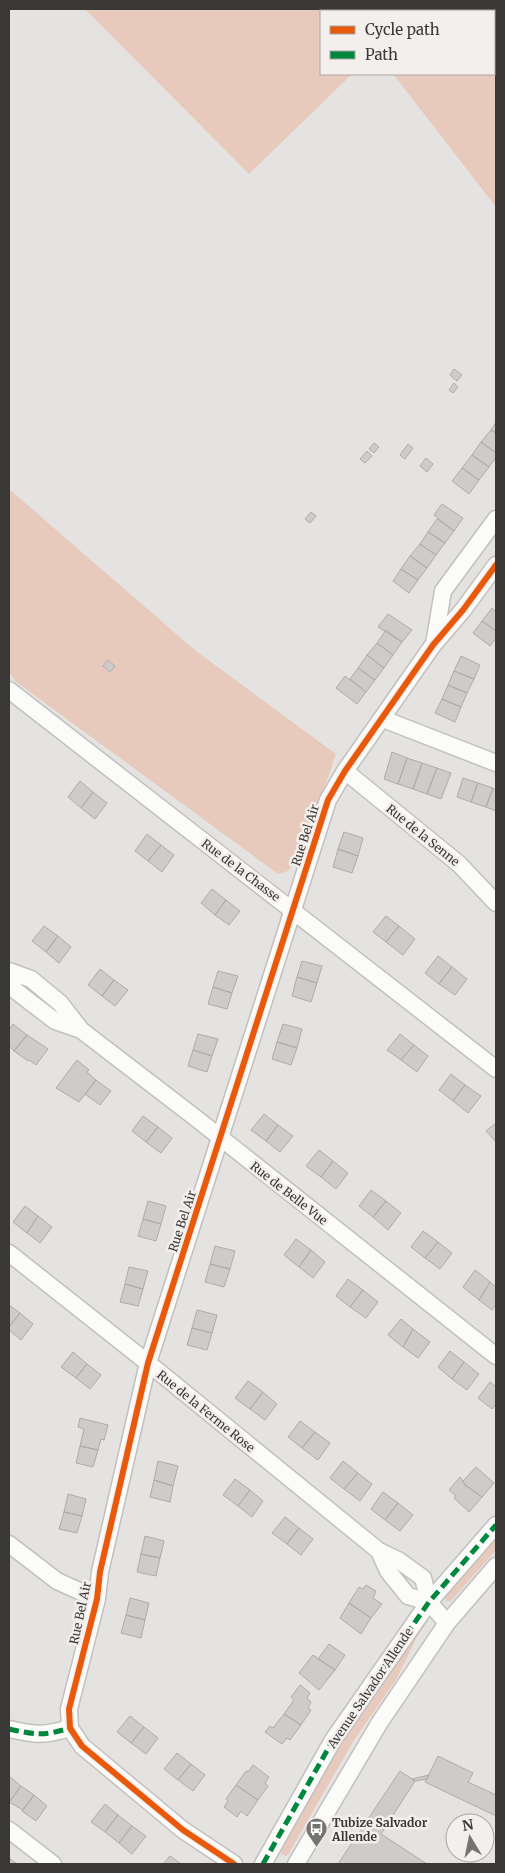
<svg xmlns="http://www.w3.org/2000/svg" width="505" height="1873" font-family="Merriweather,serif">
<style>
.green{fill:#e7cabc}
.building{fill:#ceccca;stroke:#adacab}
.lines{fill:none;stroke-linecap:round;stroke-linejoin:round}
.street-casing{stroke:#c2c0bf;stroke-width:19}
.street{stroke:#fbfbfa;stroke-width:16}
.quiet{stroke:#00873e;stroke-width:5;stroke-dasharray:10 5;stroke-linecap:butt}
.cycleway-casing{stroke:#f3efed;stroke-width:9}
.cycleway{stroke:#e8590c;stroke-width:6}
.labels{text-anchor:middle;dominant-baseline:central;stroke-width:5;stroke-linejoin:round;paint-order:stroke}
.street-label{font-size:12px;fill:#393837;stroke:#f3efed}
.poi-label{font-size:12px;font-weight:bold;fill:#393837;stroke:#f3efed;text-anchor:start}
</style>
<rect width="100%" height="100%" fill="#e5e3e1"/>
<path class="green" d="M85,9h411v198l-103,-133h101v-63h-173v63h31l-103,100z
M9,489l187,162 140,103 -34,98 -14,19 -10,3 -263,-193 -6,-9z
M496,1532v18l-45,51h-5l-3,-8z
M425,1615l3,6 -11,16 -21,43 -42,60 -65,113 -3,3 -5,-2 -1,-6 66,-116z"/>
<path class="building" d="M454,369l8,6 -5,6 -7,-6z
M454,383l4,4 -5,6 -4,-3z
M496,422v11l-5,-3z
M491,430l5,3v20l-15,-11z
M481,442l15,11v4l-7,10 -17,-12z
M374,443l5,4 -5,6 -5,-4z
M408,444l5,4 -8,11 -5,-4z
M367,451l5,5 -7,7 -5,-4z
M472,455l17,12 -10,13 -17,-12z
M426,458l7,6 -6,8 -7,-6z
M462,468l17,12 -10,14 -17,-13z
M442,504l21,14 -9,13 -20,-16z
M311,512l5,4 -6,7 -5,-4z
M437,519l17,12 -9,12 -17,-11z
M428,532l17,11 -9,12 -16,-11z
M420,544l16,11 -9,13 -17,-12z
M410,556l17,12 -9,12 -17,-11z
M401,569l17,11 -9,13 -16,-12z
M492,608l4,4v19l-14,-10z
M388,614l24,16 -10,12 -24,-15z
M482,621l14,10v7l-6,8 -17,-13z
M386,630l16,12 -9,13 -16,-12z
M377,643l16,12 -9,13 -17,-13z
M367,655l17,13 -9,12 -17,-12z
M461,656l19,9 -6,14 -20,-8z
M108,660l7,6 -5,6 -7,-6z
M358,668l17,12 -9,12 -16,-13z
M454,671l20,8 -7,14 -19,-8z
M345,676l21,16 -9,12 -21,-16z
M448,685l19,8 -6,14 -19,-8z
M442,699l19,8 -6,15 -20,-9z
M392,752l15,6 -9,26 -14,-5z
M407,758l15,5 -9,26 -15,-5z
M422,763l15,5 -10,26 -14,-5z
M437,768l14,5 -10,26 -14,-5z
M463,778l15,5 -7,19 -14,-5z
M80,781l13,11 -12,16 -13,-11z
M478,783l15,5 -7,19 -15,-5z
M493,788l3,2v21l-10,-4z
M93,792l14,11 -12,16 -14,-11z
M344,832l19,6 -5,18 -20,-7z
M147,834l14,11 -13,16 -13,-10z
M161,845l13,10 -12,17 -14,-11z
M338,849l20,7 -6,17 -19,-6z
M212,889l14,11 -11,15 -14,-12z
M226,900l14,11 -11,14 -14,-10z
M386,916l13,10 -13,16 -13,-10z
M44,926l14,10 -12,16 -14,-11z
M399,926l16,13 -12,16 -17,-13z
M58,936l13,11 -12,16 -13,-11z
M438,956l14,11 -13,17 -14,-11z
M302,961l20,5 -5,17 -20,-6z
M452,967l15,12 -12,16 -16,-11z
M100,969l14,11 -12,16 -14,-11z
M218,971l20,5 -6,17 -19,-6z
M297,977l20,6 -6,19 -19,-6z
M114,980l14,10 -13,16 -13,-10z
M213,987l19,6 -5,16 -19,-5z
M13,1024l14,11 -13,16 -5,-5v-16z
M283,1024l19,5 -5,19 -20,-6z
M198,1034l20,5 -6,17 -19,-6z
M400,1034l14,11 -13,15 -14,-10z
M27,1035l21,14 -12,16 -7,-5 -1,1 -14,-10z
M277,1042l20,6 -6,17 -19,-6z
M414,1045l14,11 -11,16 -16,-12z
M193,1050l19,6 -5,16 -19,-6z
M77,1060l12,10 -2,2 9,8 -17,22 -23,-14z
M451,1074l14,11 -12,16 -14,-11z
M96,1080l15,11 -11,14 -15,-11z
M465,1085l16,11 -13,17 -15,-12z
M264,1114l14,11 -12,16 -15,-11z
M143,1116l15,11 -12,15 -14,-11z
M496,1123v19l-10,-11z
M278,1125l15,11 -13,16 -14,-11z
M158,1127l14,11 -11,15 -15,-11z
M319,1150l14,11 -12,16 -15,-11z
M333,1161l15,12 -12,16 -15,-12z
M371,1190l15,11 -13,16 -14,-11z
M148,1201l18,5 -5,18 -18,-5z
M386,1201l15,12 -13,17 -15,-13z
M25,1206l13,10 -11,17 -14,-11z
M38,1216l14,11 -12,16 -13,-10z
M143,1219l18,5 -5,17 -18,-5z
M423,1231l15,11 -13,16 -14,-11z
M296,1239l15,11 -12,17 -15,-12z
M438,1242l14,11 -12,16 -15,-11z
M215,1246l20,5 -5,18 -20,-5z
M311,1250l14,12 -12,16 -14,-11z
M210,1264l20,5 -6,18 -19,-5z
M129,1267l19,4 -5,18 -18,-5z
M475,1270l15,12 -11,18 -16,-13z
M348,1279l15,11 -13,17 -14,-11z
M490,1282l6,5v17l-4,6 -13,-10z
M125,1284l18,5 -5,17 -18,-4z
M363,1290l15,12 -12,16 -16,-11z
M9,1305l11,8 -11,14z
M197,1310l20,5 -5,18 -20,-5z
M20,1313l13,11 -12,16 -12,-10v-3z
M401,1319l12,10 -10,18 -15,-12z
M192,1328l20,5 -5,17 -20,-5z
M413,1329l17,13 -12,16 -15,-11z
M450,1351l14,11 -12,17 -14,-12z
M73,1352l14,12 -11,14 -15,-11z
M464,1362l15,12 -12,16 -15,-11z
M87,1364l14,11 -11,14 -14,-11z
M248,1381l15,11 -13,17 -15,-11z
M490,1382l6,5v17l-4,5 -14,-11z
M263,1392l14,12 -12,16 -15,-11z
M80,1418l28,7 -4,15 -3,-1 -3,11 -18,-4 4,-17 -6,-2z
M300,1421l15,11 -13,16 -14,-11z
M315,1432l15,11 -12,17 -16,-12z
M80,1446l18,4 -5,17 -17,-4z
M158,1461l20,5 -5,20 -19,-6z
M343,1461l15,12 -14,16 -14,-11z
M476,1467l18,16 -12,14 -17,-12 -2,-4z
M358,1473l14,11 -12,17 -16,-12z
M460,1477l5,8 17,12 -13,15 -15,-14 2,-2 -7,-6z
M235,1479l15,11 -12,16 -15,-11z
M154,1480l19,6 -3,16 -20,-5z
M250,1490l13,11 -11,16 -14,-11z
M383,1492l15,11 -13,17 -14,-11z
M68,1494l18,5 -4,17 -18,-4z
M398,1503l15,12 -13,16 -15,-11z
M64,1512l18,4 -5,17 -18,-4z
M285,1517l14,11 -12,16 -15,-11z
M299,1528l14,11 -12,16 -14,-11z
M145,1536l19,5 -4,17 -19,-4z
M141,1554l19,4 -4,18 -19,-4z
M366,1585l10,6 -3,7 9,6 -11,14 -22,-15 10,-16 4,2z
M130,1598l19,5 -4,17 -19,-5z
M349,1603l22,15 -10,16 -21,-16z
M126,1615l19,5 -4,18 -20,-5z
M329,1644l16,11 -10,15 -17,-11z
M313,1655l22,15 -16,20 -20,-17z
M300,1685l10,8 -3,5 4,4 -3,6 3,2 -10,15 -17,-11 10,-14 -3,-3z
M284,1714l17,11 -11,15 -3,-2 -5,6 -17,-12 5,-6 3,2z
M130,1716l14,11 -13,16 -14,-11z
M144,1727l14,11 -12,16 -15,-11z
M177,1753l14,11 -13,16 -14,-11z
M438,1756l35,17 -5,9 28,13v21l-71,-34z
M191,1764l14,11 -12,16 -15,-11z
M253,1765l16,12 -4,6 3,3 -10,14 -22,-15 10,-14 2,1z
M400,1771l15,10 -34,53 46,30h-89z
M429,1775l-2,4 -12,2 -3,-2z
M9,1776l12,10 -11,15 -1,-1z
M236,1785l22,15 -11,16 -6,-5 -4,6 -13,-10 4,-6 -2,-2z
M21,1786l13,9 -11,15 -14,-8z
M34,1795l13,11 -11,15 -14,-10z
M105,1804l13,11 -13,17 -14,-10z
M118,1815l14,11 -13,17 -14,-11z
M132,1826l14,10 -14,18 -13,-11z
M170,1856l11,8h-18z
M9,1858l8,6h-8z"/>
<g class="lines">
<defs>
<path id="street" d="M434,644l9,-53 53,-72
M9,690l487,379
M383,719l113,44
M345,771l114,93 37,39
M9,971l22,8 29,24 21,27 116,89 299,237
M9,981l7,10 39,30 26,9
M9,1253l139,110 231,188
M9,1544l48,37 40,18
M429,1602l-21,-6 -20,-25 -9,-20 19,9 25,18 6,24 18,21
M9,1729c27,6 35,7 61,-1
M9,1830l44,34
M234,1864l-51,-34 -101,-84 -12,-18 -1,-19 28,-110 3,-27 48,-209 180,-563 17,-29 88,-126 30,-35 33,-45
M263,1864l70,-124 96,-138 67,-77
M296,1864l84,-142 67,-99 49,-57"/>
</defs>
<use href="#street" class="street-casing"/>
<use href="#street" class="street"/>
<path class="quiet" d="M9,1729c27,6 35,7 61,-1
M263,1864l70,-124 96,-138 67,-77"/>
<defs>
<path id="cycleway" d="M234,1864l-51,-34 -101,-84 -12,-18 -1,-19 28,-110 3,-27 48,-209 180,-563 17,-29 88,-126 30,-35 33,-45"/>
</defs>
<use href="#cycleway" class="cycleway-casing"/>
<use href="#cycleway" class="cycleway"/>
</g>
<defs>
<symbol id="bus-pin" viewBox="-11 -11 22 30"><path d="M0 17L-7.5 6A9.5 9.5 0 1 1 7.5 6Z" fill="#757472" stroke="#f3efed"/><path d="M-5-6H5V4H4V6H2V4H-2V6H-4V4H-5ZM-3.5-4V0h7V-4ZM-3.5 1.2v1.5H-2V1.2ZM2 1.2v1.5H3.5V1.2Z" fill="#fff"/></symbol>
</defs>
<g fill-rule="evenodd">
<use href="#bus-pin" x="304" y="1816" width="25" height="34"/>
</g>
<g class="labels">
<g class="street-label">
<text transform="translate(305 835) rotate(-72)">Rue Bel Air</text>
<text transform="translate(423 835) rotate(39)">Rue de la Senne</text>
<text transform="translate(241 870) rotate(37)">Rue de la Chasse</text>
<text transform="translate(289 1193) rotate(38)">Rue de Belle Vue</text>
<text transform="translate(182 1221) rotate(-72)">Rue Bel Air</text>
<text transform="translate(206 1411) rotate(39)">Rue de la Ferme Rose</text>
<text transform="translate(80 1613) rotate(-78)">Rue Bel Air</text>
<text transform="translate(370 1688) rotate(-56)">Avenue Salvador Allende</text>
</g>
<g class="poi-label">
<text x="332" y="1822">Tubize Salvador<tspan x="332" dy="14">Allende</tspan></text>
</g>
</g>
<rect width="505" height="1873" fill="none" stroke="#393837" stroke-width="20"/>
<rect x="320" y="10" width="175" height="65" fill="#f3efed" stroke="#a9a6a4"/>
<rect x="330" y="26" width="25" height="8" fill="#e8590c" stroke="#a9a6a4"/>
<text x="365" y="35" font-size="15" fill="#393837">Cycle path</text>
<rect x="330" y="51" width="25" height="8" fill="#00873e" stroke="#a9a6a4"/>
<text x="365" y="60" font-size="15" fill="#393837">Path</text>
<g transform="translate(470 1838) rotate(350)"><circle r="24" fill="#f3efed" stroke="#a9a6a4"/>
<path d="M0-4L9 19L0 12L-9 19Z" fill="#757472"/>
<text y="-8" font-size="14" font-weight="bold" text-anchor="middle" fill="#393837">N</text>
</g>
</svg>
